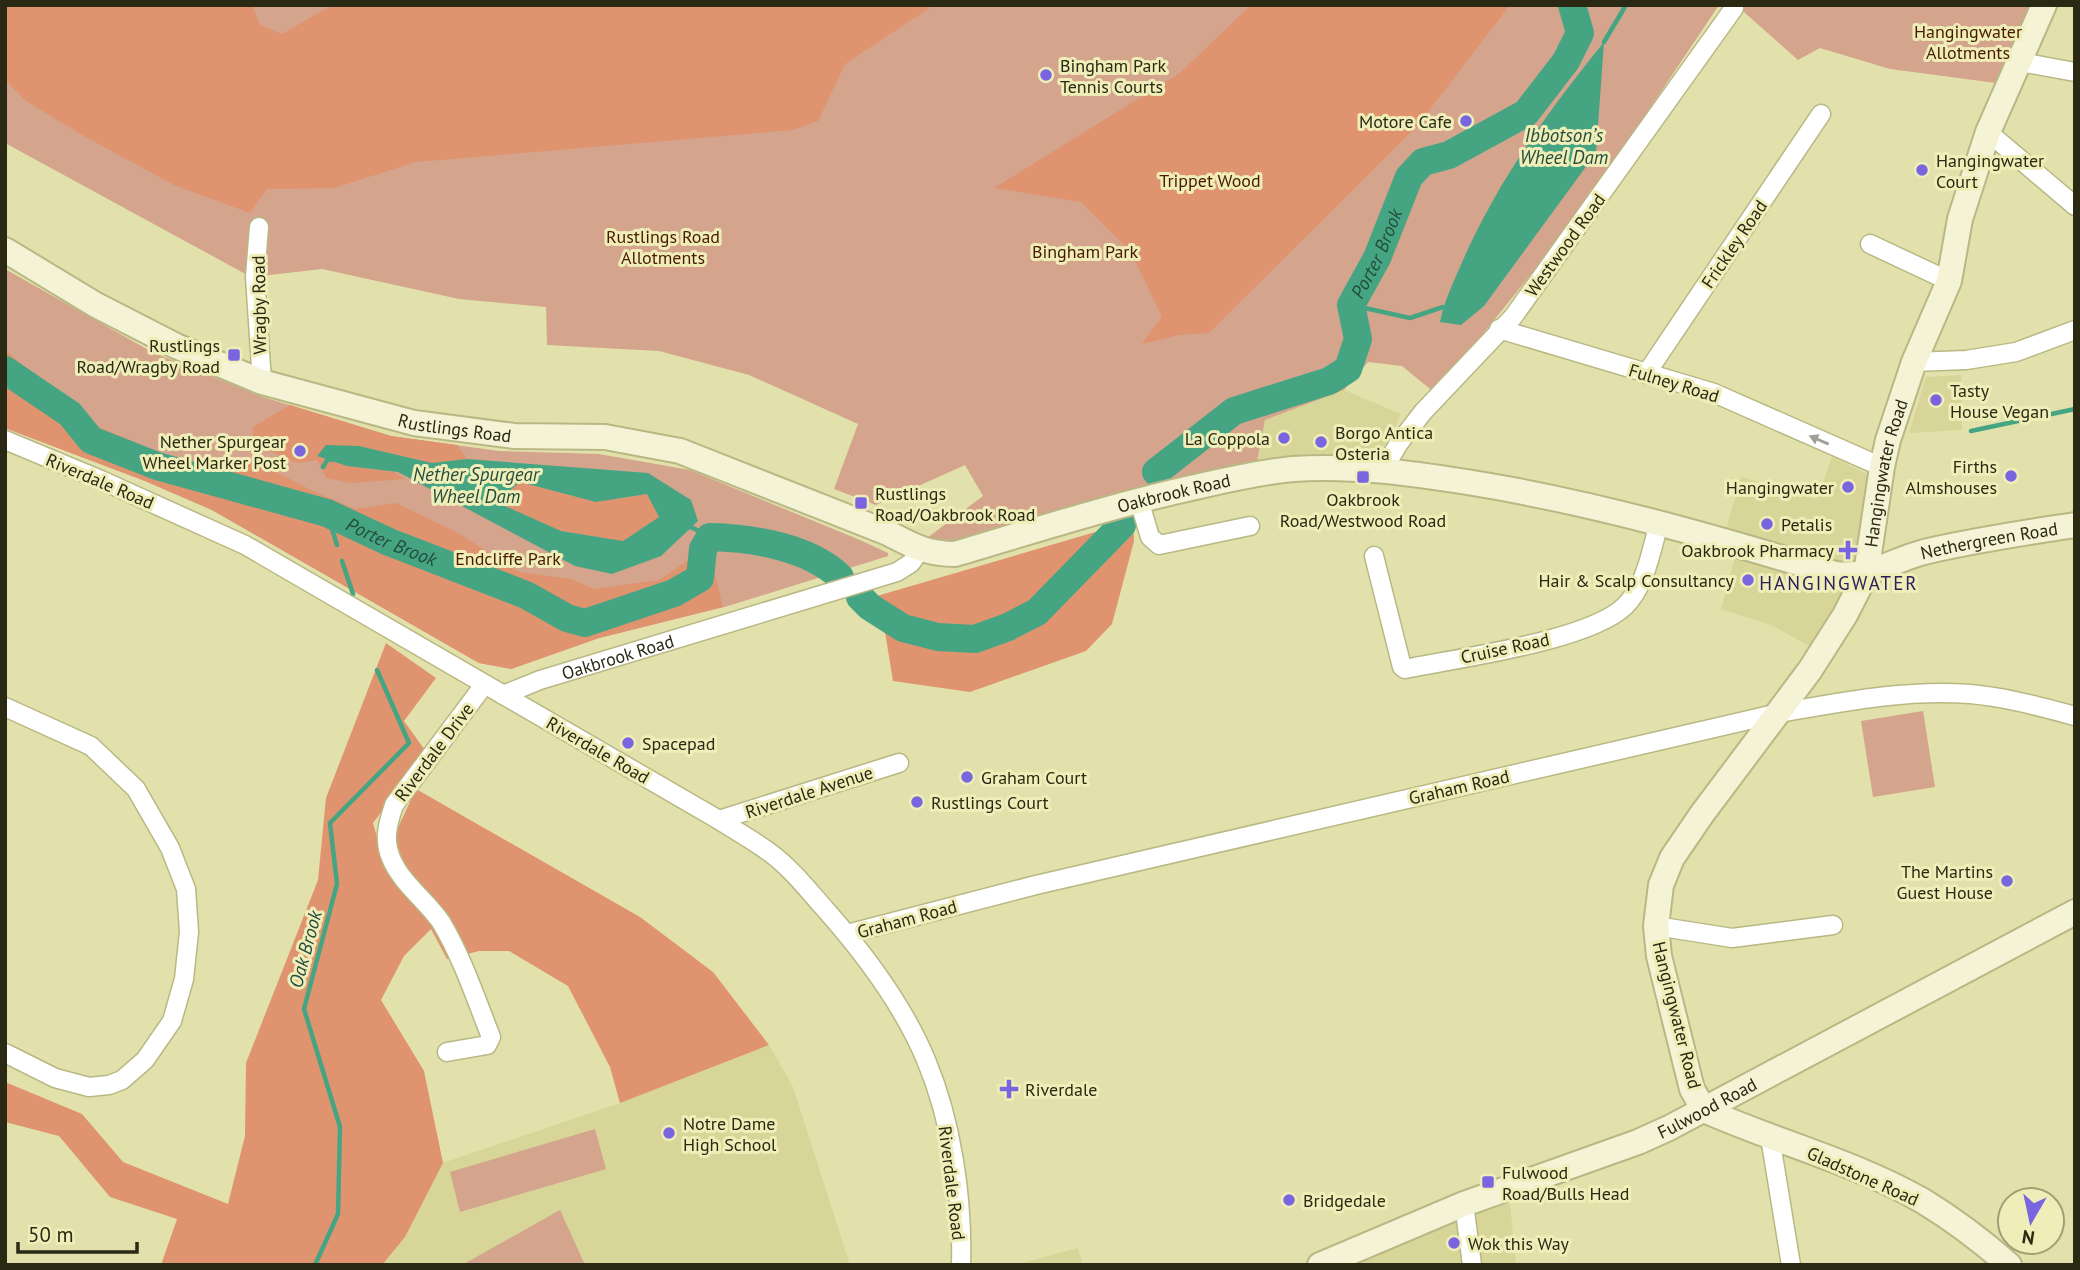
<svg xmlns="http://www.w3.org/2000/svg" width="2080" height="1270" font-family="'PT Sans',sans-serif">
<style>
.built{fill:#d7d598}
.green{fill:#d4a48d}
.forest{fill:#df936e}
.water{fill:#45a583;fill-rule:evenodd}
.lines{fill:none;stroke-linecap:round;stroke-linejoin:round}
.stream{stroke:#45a583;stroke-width:4.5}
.river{stroke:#45a583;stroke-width:28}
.street-casing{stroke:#b9b884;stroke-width:21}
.secondary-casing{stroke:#b9b884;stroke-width:28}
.street{stroke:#fff;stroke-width:18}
.secondary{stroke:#f4f3d6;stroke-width:24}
.oneway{fill:#9f9f95}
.poi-dot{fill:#7965e0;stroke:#f0eeb8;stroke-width:2.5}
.labels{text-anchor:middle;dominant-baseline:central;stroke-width:6;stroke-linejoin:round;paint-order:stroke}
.park-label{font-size:18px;fill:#491a00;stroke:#f0eeb8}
.poi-label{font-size:18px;fill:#292914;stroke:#f0eeb8;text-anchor:start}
.street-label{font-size:18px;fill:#292914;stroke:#f0eeb8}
.water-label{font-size:19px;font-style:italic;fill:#234c3d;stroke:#f0eeb8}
.neighbourhood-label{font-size:19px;letter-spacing:2px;fill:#2a205a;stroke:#f0eeb8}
</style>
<rect width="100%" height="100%" fill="#e2e1ab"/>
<path class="built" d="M1961,375l1,55 -53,3 17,-56z
M1344,390l57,24 -12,28 -17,12 -78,5 -38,7 9,-46z
M1832,457l44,21 -19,86 -46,83 -40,-22 -50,-16 18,-67 -15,-5 17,-60 76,22z
M769,1045l24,42 57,178h-468l23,-28 38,-74 177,-60z
M1510,1203l6,62h-188l12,-6z
M1078,1248l5,17h-69z"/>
<path class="green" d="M5,5h1714l-145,216 -139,172 -33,-27 -34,-4 -24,28 -79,30 -9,46 -303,84 -34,-6 64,-48 -18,-31 -89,40 -42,-16 24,-65 -109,-49 -90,-24 -112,-6 -1,-38 -87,-8 -137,-30 -71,8 -246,-134z
M1736,5h294l-34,78 -106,-14 -70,-21 -22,12z
M5,269l147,83 108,44 131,40 108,15 100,3 91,16 170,70 28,13v3l-160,50 -129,32 -88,31 -32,-6 -267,-153 -67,-29 -140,-53z
M1923,711l12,76 -62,10 -12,-76z
M595,1129l11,40 -146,43 -10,-40z
M560,1210l25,55h-123z"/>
<path class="forest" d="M5,5h247l8,20 22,9 50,-29h602l-89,59 -27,57 -26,9 -376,32 -82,26 -67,1 -17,24 -76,-28 -90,-49 -58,-35 -21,-21z
M1251,5h259l-93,121 -208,207 -30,2 -37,9 20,-27 -31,-65 -50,-50 -87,-14 186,-115z
M5,350l89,75 66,28 38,13 56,-5 57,29 44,19 41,-6 62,30 61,39 52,7 23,10 65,-9 34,-23 20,9 10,41 -124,31 -88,31 -32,-6 -267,-153 -67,-29 -140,-53z
M290,405l101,31 66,9 10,14 -35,4 -73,-17h-33l-8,10 29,10 47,6 12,7 -54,4 -26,-5 -9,-18 -20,3 -44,-20v-16z
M519,482l77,20 52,-8 11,23 -36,24 -62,-10 -65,-29z
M1133,521l1,20 -22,83 -26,27 -116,41 -77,-11 -9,-55 -31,-23z
M386,643l50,35 -32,43 23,32 -54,70 14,50 14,-7 -6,-32 21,-45 224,128 73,55 56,73 -149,58 -10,-36 -42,-81 -59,-35h-30l-32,8 -16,-30 -27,27 -23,44 43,71 19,92 -38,74 -23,28h-221l16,-46 -67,-22 -51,-61 -54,-14v-40l77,32 41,48 105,42 17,-68 1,-73 72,-183 8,-82z"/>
<path class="water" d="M1604,42l-8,111 -112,153 -23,19 -21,-3c4,-20 12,-37 20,-55 35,-82 88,-156 144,-225z
M326,445l33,1 73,17 35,-4 181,14 43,27 7,21 -37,35 -49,18 -37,-8 -177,-94 -51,-6 -30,-10zM520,482l76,20 51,-8 12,23 -36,24 -62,-10 -65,-29z"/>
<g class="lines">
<path class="stream" d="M1604,42l22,-37
M1351,305l59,13 33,-11
M1971,431l104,-22
M323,467l5,-8 6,1
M302,506l4,-7
M327,513l10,32
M686,529l5,-2 19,10
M342,561l11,33
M315,1265l23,-51 2,-87 -36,-118 33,-125 -7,-61 79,-80 -32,-73"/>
<g class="river">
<path id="s1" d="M5,370l65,44 21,26 66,26 170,47 62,29 137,53 41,23 18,5 89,-30 26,-15 3,-29 7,-12c42,1 99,10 130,40"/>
<path id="s2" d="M1156,472l78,-61 95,-30 19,-12 10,-30 -7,-34 26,-47 32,-81 14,-15 26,-7 77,-42 40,-52 14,-28 -8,-28"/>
<path d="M860,597l10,10 33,21 35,9 37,2 33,-12 29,-15 85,-87"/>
</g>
<defs>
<g id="street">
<path d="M2020,62l55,10"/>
<path d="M1988,132l87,74"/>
<path d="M259,227l-4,50 7,105"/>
<path d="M1870,244l79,37"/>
<path d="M1499,329l215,64 168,74"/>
<path d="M1914,362l52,-2 50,-8 59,-22"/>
<path d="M1646,374l175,-260"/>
<path d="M5,440l96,40 144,65 474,275c17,11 34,20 50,32 21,15 39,38 56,57 38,43 79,98 101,151 26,62 37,138 35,205"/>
<path d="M1383,470l16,-27 24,-31 90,-95 221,-309"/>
<path d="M1139,500l11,37 9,8 91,-19"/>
<path d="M1374,556l28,111 3,2c53,-11 184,-28 220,-63 21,-21 26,-55 34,-83"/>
<path id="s3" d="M503,695l37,-15 357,-108 14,-9 9,-13"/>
<path d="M5,707l86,39 45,43 34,59 16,41 3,43 -5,47 -12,42 -27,39 -23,20 -13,5 -20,2 -34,-9 -50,-25"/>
<path d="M719,820l180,-57"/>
<path d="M1656,926l76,12 101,-13"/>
<path d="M847,934l189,-49 743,-172c63,-11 127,-24 191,-19 36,3 71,13 105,22"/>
<path d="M447,1052l40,-7 4,-8c-15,-38 -29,-80 -50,-115 -15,-22 -40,-39 -50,-64 -8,-19 -3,-35 3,-53l90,-120"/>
<path d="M1770,1137l21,128"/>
<path d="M1464,1204l8,61"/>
</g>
<g id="secondary">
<path id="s4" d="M5,250l91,55 80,41 86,36 152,41 100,13 91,1 75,14 208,82c25,13 39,21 67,21 81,-24 162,-50 245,-68 30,-7 62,-14 93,-17 59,-4 116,4 174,13 125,20 247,55 368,92 37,4 55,-13 89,-22 50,-12 100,-19 151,-27"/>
<path id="s5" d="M1320,1265l144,-61 174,-62 31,-14 406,-216"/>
<path id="s6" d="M2009,1265c-27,-24 -55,-45 -86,-64 -68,-39 -147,-59 -219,-91l-12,-21 -33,-133 -3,-30 5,-41 11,-27 30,-44 108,-144 35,-55 21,-41 16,-107 6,-27 26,-78 35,-81 11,-62 28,-87 56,-127"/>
</g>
</defs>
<use href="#street" class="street-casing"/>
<use href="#secondary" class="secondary-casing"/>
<use href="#street" class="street"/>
<use href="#secondary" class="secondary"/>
</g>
<defs><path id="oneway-solid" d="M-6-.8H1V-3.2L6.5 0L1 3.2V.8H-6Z" transform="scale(1.75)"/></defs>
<use class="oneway" href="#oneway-solid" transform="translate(1819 440) rotate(-157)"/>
<g class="poi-dot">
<circle cx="1046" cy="75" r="7"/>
<circle cx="1466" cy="121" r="7"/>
<circle cx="1922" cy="170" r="7"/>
<rect x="227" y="348" width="14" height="14" rx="3.5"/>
<circle cx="1936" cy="400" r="7"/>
<circle cx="1284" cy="438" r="7"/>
<circle cx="1321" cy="442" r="7"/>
<circle cx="300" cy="451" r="7"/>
<circle cx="2011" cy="476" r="7"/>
<rect x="1356" y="470" width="14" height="14" rx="3.5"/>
<circle cx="1848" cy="487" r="7"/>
<rect x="854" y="496" width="14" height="14" rx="3.5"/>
<circle cx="1767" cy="524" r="7"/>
<path d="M1844.5 539.5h7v7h7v7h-7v7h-7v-7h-7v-7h7z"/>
<circle cx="1748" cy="580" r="7"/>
<circle cx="628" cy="743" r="7"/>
<circle cx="967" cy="777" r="7"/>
<circle cx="917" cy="802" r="7"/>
<circle cx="2007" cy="881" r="7"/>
<path d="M1005.5 1078.5h7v7h7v7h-7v7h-7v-7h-7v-7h7z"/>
<circle cx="669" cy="1133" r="7"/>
<rect x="1481" y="1175" width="14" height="14" rx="3.5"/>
<circle cx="1289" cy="1200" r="7"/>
<circle cx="1454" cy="1243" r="7"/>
</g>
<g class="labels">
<g class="park-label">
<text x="1968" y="31">Hangingwater<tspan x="1968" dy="21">Allotments</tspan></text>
<text x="1210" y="180">Trippet Wood</text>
<text x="663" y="236">Rustlings Road<tspan x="663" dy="21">Allotments</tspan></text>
<text x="1085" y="251">Bingham Park</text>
<text x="508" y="558">Endcliffe Park</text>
</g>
<g class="poi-label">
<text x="1060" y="65">Bingham Park<tspan x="1060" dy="21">Tennis Courts</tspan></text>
<text x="1452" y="121" text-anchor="end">Motore Cafe</text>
<text x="1936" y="160">Hangingwater<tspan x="1936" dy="21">Court</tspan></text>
<text x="220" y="345" text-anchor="end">Rustlings<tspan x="220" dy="21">Road/Wragby Road</tspan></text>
<text x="1950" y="390">Tasty<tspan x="1950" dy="21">House Vegan</tspan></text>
<text x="1335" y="432">Borgo Antica<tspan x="1335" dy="21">Osteria</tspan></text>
<text x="1270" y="438" text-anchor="end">La Coppola</text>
<text x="286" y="441" text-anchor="end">Nether Spurgear<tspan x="286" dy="21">Wheel Marker Post</tspan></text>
<text x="1997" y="466" text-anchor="end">Firths<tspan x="1997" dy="21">Almshouses</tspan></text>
<text x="1834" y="487" text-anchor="end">Hangingwater</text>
<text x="875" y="493">Rustlings<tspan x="875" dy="21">Road/Oakbrook Road</tspan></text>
<text x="1363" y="499" text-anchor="middle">Oakbrook<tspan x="1363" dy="21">Road/Westwood Road</tspan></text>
<text x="1781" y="524">Petalis</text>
<text x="1834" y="550" text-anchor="end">Oakbrook Pharmacy</text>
<text x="1734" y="580" text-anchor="end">Hair &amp; Scalp Consultancy</text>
<text x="642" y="743">Spacepad</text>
<text x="981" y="777">Graham Court</text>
<text x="931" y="802">Rustlings Court</text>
<text x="1993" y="871" text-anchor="end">The Martins<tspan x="1993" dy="21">Guest House</tspan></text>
<text x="1025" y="1089">Riverdale</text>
<text x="683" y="1123">Notre Dame<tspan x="683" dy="21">High School</tspan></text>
<text x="1502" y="1172">Fulwood<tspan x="1502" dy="21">Road/Bulls Head</tspan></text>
<text x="1303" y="1200">Bridgedale</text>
<text x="1468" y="1243">Wok this Way</text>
</g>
<g class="street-label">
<text transform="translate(1734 244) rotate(-56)">Frickley Road</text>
<text transform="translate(1565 245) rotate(-54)">Westwood Road</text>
<text transform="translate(259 305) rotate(-91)">Wragby Road</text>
<text transform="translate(1674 383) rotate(17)">Fulney Road</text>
<text stroke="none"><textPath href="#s4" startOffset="488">Rustlings Road</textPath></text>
<text stroke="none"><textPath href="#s6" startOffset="1054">Hangingwater Road</textPath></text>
<text transform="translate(100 481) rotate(23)">Riverdale Road</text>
<text stroke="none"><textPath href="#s4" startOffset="1237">Oakbrook Road</textPath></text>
<text stroke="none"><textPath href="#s4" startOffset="2072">Nethergreen Road</textPath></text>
<text transform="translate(1505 648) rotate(-12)">Cruise Road</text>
<text stroke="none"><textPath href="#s3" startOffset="121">Oakbrook Road</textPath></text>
<text transform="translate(598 750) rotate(30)">Riverdale Road</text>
<text transform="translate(434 752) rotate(-53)">Riverdale Drive</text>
<text transform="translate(1459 787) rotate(-13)">Graham Road</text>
<text transform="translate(809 792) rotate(-18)">Riverdale Avenue</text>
<text transform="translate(907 919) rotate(-15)">Graham Road</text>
<text transform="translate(1677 1015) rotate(76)">Hangingwater Road</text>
<text stroke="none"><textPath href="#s5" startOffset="418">Fulwood Road</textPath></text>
<text transform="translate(1863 1176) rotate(24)">Gladstone Road</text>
<text transform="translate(952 1183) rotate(83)">Riverdale Road</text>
</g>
<g class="water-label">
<text x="1564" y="135">Ibbotson’s<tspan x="1564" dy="22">Wheel Dam</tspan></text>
<text stroke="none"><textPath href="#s2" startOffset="345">Porter Brook</textPath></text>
<text x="476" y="474">Nether Spurgear<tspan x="476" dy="22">Wheel Dam</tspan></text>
<text stroke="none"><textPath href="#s1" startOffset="430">Porter Brook</textPath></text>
<text transform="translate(305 949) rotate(-75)">Oak Brook</text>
</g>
<g class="neighbourhood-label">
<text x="1839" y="583">HANGINGWATER</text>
</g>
</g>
<rect width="2080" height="1270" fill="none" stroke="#292914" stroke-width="14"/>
<g transform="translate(2031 1221) rotate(189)"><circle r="33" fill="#f0eeb8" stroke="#a09f76" stroke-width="2"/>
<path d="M0-5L12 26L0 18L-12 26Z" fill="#7965e0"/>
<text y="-10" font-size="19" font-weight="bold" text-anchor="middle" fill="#292914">N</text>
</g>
<path d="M18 1242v10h119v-10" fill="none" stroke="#292914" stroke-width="3.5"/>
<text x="28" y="1242" font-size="21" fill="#292914" stroke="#f0eeb8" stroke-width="5" paint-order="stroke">50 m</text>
</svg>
